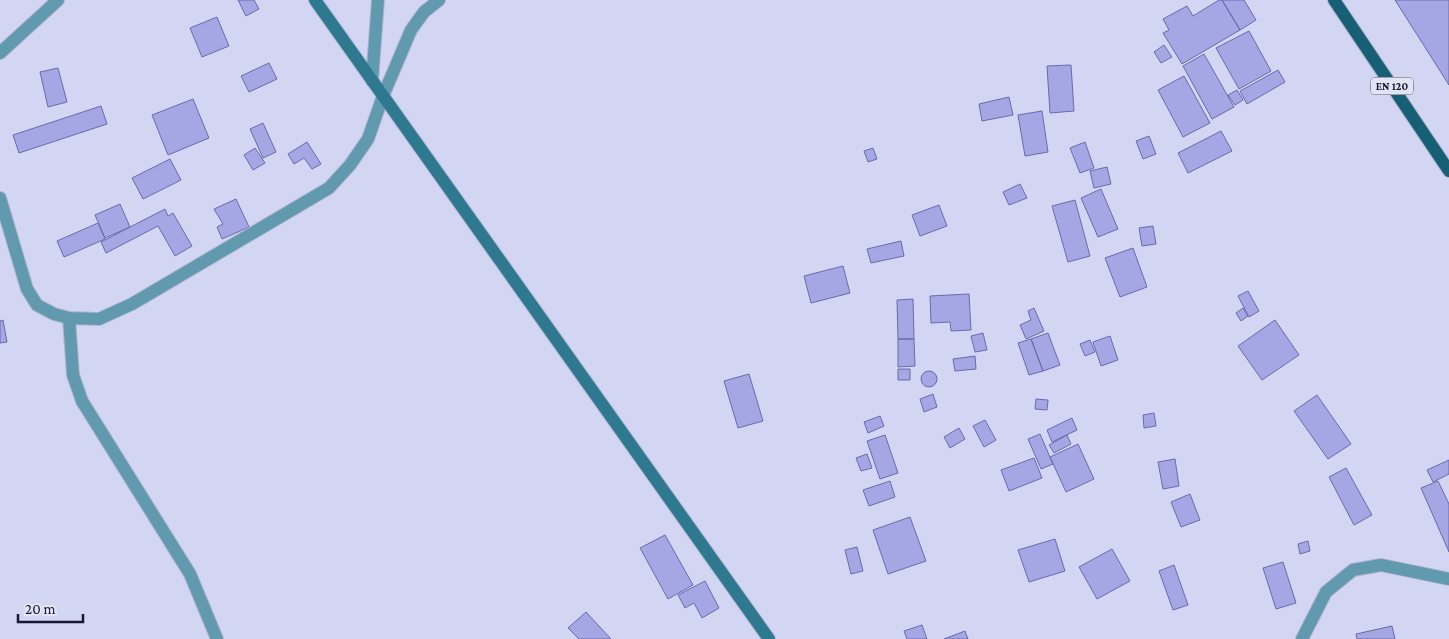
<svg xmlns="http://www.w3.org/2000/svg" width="1449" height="639" font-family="'Crimson Pro',serif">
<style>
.building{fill:#a4a7e4;stroke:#696aac}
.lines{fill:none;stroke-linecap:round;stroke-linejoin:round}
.lane-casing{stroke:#b1b4d0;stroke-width:14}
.street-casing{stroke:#b1b4d0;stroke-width:14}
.secondary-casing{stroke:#b1b4d0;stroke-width:14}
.primary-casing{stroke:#b1b4d0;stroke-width:14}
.lane{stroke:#619aae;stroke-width:12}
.street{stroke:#619aae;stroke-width:12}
.secondary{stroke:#2e7990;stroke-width:12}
.primary{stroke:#175f74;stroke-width:12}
.labels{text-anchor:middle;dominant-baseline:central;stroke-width:4;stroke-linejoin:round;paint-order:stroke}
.shield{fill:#e3e4f3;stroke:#54546b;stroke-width:1}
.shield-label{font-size:11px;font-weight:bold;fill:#171731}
</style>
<rect width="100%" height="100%" fill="#d3d6f3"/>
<path class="building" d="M238,0h16l5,9 -13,7z
M1219,0h3l18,30 -58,34 -19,-31 6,-3 -6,-11 24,-13 6,10z
M1222,0h22l12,20 -16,10z
M1395,0h54v85z
M217,17l12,29 -27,11 -12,-29z
M1249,31l22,40 -32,18 -23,-41z
M1164,45l8,12 -11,6 -7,-11z
M1204,54l30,53 -22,12 -29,-53z
M269,63l8,16 -28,13 -8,-16z
M1071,65l3,46 -24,2 -3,-47z
M58,68l9,34 -19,5 -8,-35z
M1278,70l7,12 -38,22 -7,-13z
M1184,76l26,47 -27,14 -25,-47z
M1237,90l6,10 -8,5 -7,-10z
M1009,97l4,18 -31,6 -3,-17z
M193,99l16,39 -41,17 -16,-40z
M101,106l6,18 -88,29 -6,-18z
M1042,111l6,41 -23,4 -7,-41z
M263,123l13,29 -13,6 -13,-29z
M1221,131l11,20 -44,22 -10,-20z
M1149,136l7,18 -13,5 -7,-18z
M307,142l14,22 -9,5 -8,-11 -10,6 -6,-10z
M1085,142l9,26 -14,5 -10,-25z
M255,148l10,15 -12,7 -9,-15z
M873,148l4,11 -9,3 -4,-11z
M170,159l11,21 -38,19 -11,-21z
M1107,167l4,17 -17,4 -4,-17z
M1020,184l7,14 -18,7 -6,-13z
M1101,189l17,40 -20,8 -17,-39z
M236,199l13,28 -27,12 -5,-12 6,-3 -9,-15z
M1075,200l15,56 -22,6 -16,-56z
M120,204l10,23 -25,11 -10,-23z
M939,205l8,21 -27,10 -8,-21z
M165,209l3,7 5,-3 19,33 -17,10 -17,-30 -52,27 -5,-11z
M98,223l7,16 -41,18 -7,-16z
M1153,226l3,18 -14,2 -3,-18z
M901,241l3,15 -33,7 -4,-14z
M1133,248l14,39 -27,10 -15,-39z
M843,266l7,27 -39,10 -7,-27z
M1248,291l11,20 -10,6 -11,-21z
M969,294l2,36 -20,1 -1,-9 -19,1 -1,-27z
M913,299l1,40h-16l-1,-39z
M1034,308l10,23 -18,8 -6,-14 11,-5 -3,-9z
M1243,308l5,8 -7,5 -5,-8z
M3,320l4,22 -7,1v-22z
M1275,320l24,35 -37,25 -24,-34z
M983,333l4,17 -12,2 -4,-16z
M1048,333l12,32 -17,6 -12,-32z
M1110,336l8,24 -17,6 -8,-24z
M898,339h16l1,27 -17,1z
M1031,339l12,32 -14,4 -11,-32z
M1090,340l5,12 -10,4 -5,-12z
M975,356l1,13 -21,2 -2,-12z
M898,369h12v11h-12z
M921 379a8 8 0 1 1 16 0a8 8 0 1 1-16 0Z
M749,374l14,47 -25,7 -14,-47z
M933,394l4,13 -13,5 -4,-13z
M1317,395l34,49 -23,15 -34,-48z
M1036,399l12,1 -1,10 -12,-1z
M1154,413l2,13 -12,2 -1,-13z
M880,416l4,10 -16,7 -4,-11z
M1072,418l5,12 -25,12 -5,-12z
M985,420l11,20 -12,7 -11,-21z
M959,428l6,11 -15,9 -6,-11z
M1040,434l13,30 -12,5 -13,-30z
M885,435l13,38 -18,6 -13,-38z
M1067,435l4,9 -17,9 -5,-8z
M1078,444l16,35 -28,13 -16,-35z
M867,454l5,14 -11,3 -5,-13z
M1034,458l8,20 -33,13 -8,-21z
M1175,459l4,27 -16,3 -5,-27z
M1449,460v14l-16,8 -6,-12z
M1346,468l26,47 -18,10 -25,-48z
M890,481l5,16 -26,9 -6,-16z
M1438,481l11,23v48l-28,-64z
M1190,494l10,26 -19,7 -10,-25z
M910,517l16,44 -38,13 -15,-44z
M665,535l28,50 -25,14 -28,-51z
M1055,539l10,32 -36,11 -11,-32z
M1308,541l2,10 -10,3 -2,-10z
M857,547l6,24 -12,3 -6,-24z
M1112,549l18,32 -33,18 -18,-32z
M1283,562l13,41 -20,6 -13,-41z
M1174,565l14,40 -15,5 -14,-39z
M705,581l14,27 -17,10 -8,-15 -9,5 -7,-13z
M586,612l25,27h-32l-11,-11z
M922,625l5,14h-20l-3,-8z
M1392,626l3,13h-38l-1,-5z
M965,631l3,8h-24z"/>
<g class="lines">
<defs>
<path id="lane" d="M1302,639l24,-47 27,-22 28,-5 68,14"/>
<path id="street" d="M0,53l58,-53
M372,81l6,-81
M0,198l27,91 10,16 17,9 15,4 30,1 33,-15 197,-116 21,-23 18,-26 15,-43 28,-66 13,-18 15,-12
M69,318l4,57 9,26 108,173 27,65"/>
<path id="secondary" d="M315,0l454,639"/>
<path id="primary" d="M1334,0l115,171"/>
</defs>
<use href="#lane" class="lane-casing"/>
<use href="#street" class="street-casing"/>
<use href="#secondary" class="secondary-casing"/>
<use href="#primary" class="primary-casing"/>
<use href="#lane" class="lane"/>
<use href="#street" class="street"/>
<use href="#secondary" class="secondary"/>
<use href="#primary" class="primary"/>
</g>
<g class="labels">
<rect class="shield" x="1371" y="77.5" width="42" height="17" rx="4"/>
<g class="shield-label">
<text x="1392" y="86">EN 120</text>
</g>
</g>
<path d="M18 614v8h65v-8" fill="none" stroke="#171731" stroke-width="2.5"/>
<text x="25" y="614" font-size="15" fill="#171731" stroke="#e3e4f3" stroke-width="4" paint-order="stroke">20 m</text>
</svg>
